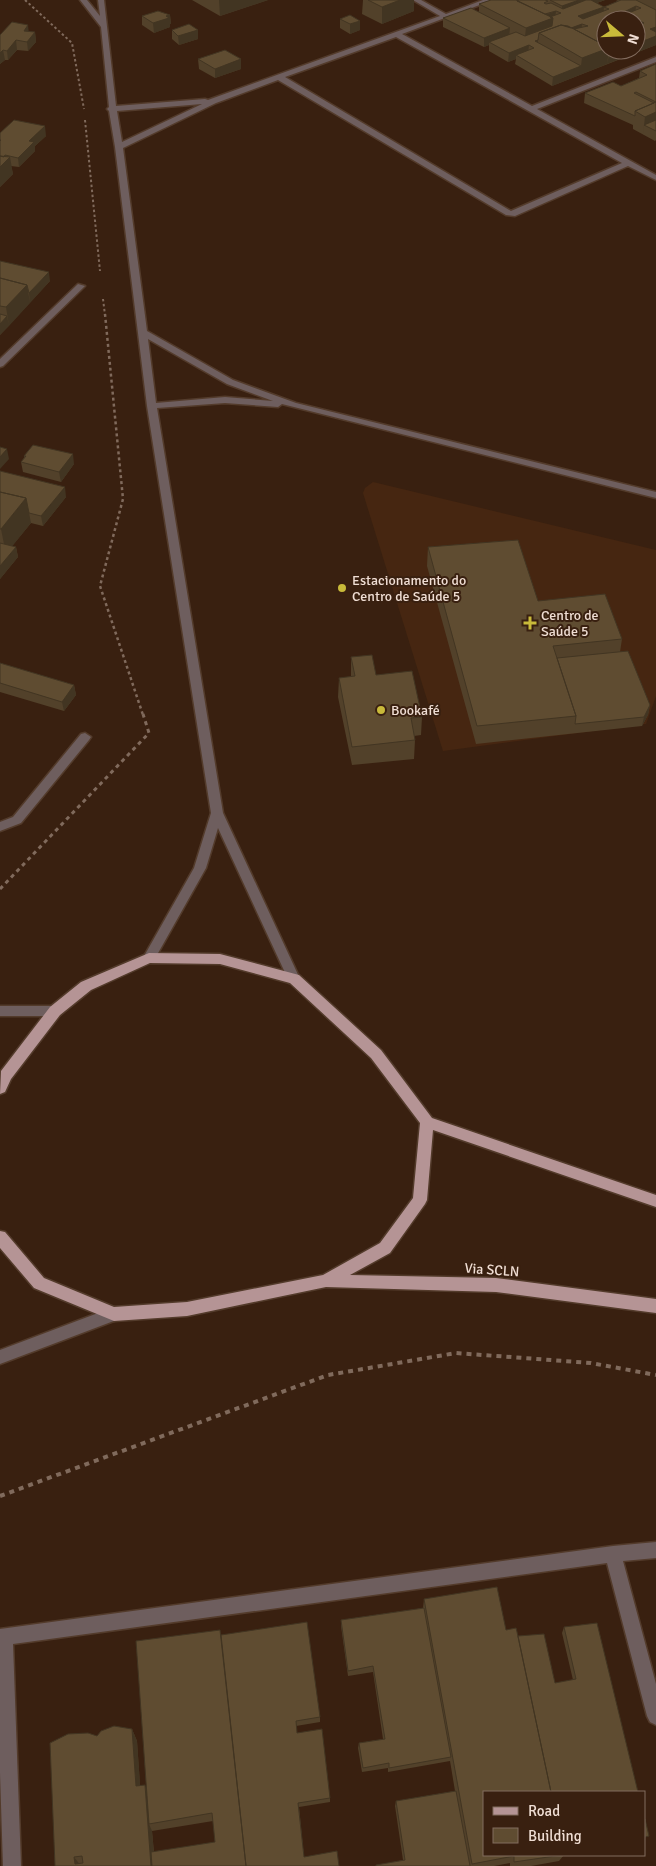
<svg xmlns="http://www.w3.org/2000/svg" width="656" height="1866" font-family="Signika,sans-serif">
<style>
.built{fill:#462611}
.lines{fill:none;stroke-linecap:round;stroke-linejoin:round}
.minor-casing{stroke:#533b2b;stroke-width:3}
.major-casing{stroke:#533b2b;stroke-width:3}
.path-far3{stroke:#806a5c;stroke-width:2;stroke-dasharray:2.5 2.5;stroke-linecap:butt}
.path-far2{stroke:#806a5c;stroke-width:2.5;stroke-dasharray:3 3;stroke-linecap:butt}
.path-far1{stroke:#806a5c;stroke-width:3;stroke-dasharray:4 4;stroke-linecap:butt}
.path{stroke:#806a5c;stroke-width:4;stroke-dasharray:5 5;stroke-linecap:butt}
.minor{fill:#6e5e5e;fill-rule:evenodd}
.major{fill:#b59495;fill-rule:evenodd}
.wall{fill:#52412a;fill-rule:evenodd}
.shaded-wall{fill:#423522}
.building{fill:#5f4c31;stroke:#423522;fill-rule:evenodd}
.poi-dot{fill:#c9ba3a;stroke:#392010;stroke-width:2}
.labels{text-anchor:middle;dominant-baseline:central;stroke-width:4;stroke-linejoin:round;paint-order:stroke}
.poi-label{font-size:14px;fill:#f0ded4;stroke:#392010;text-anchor:start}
.street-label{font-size:14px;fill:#f0ded4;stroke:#392010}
</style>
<rect width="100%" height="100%" fill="#392010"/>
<path class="built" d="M373,482l283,68v146l-10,28 -203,27 -80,-258 2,-5z"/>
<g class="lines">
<defs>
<path id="minor" d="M80,0h7l13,16 -2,-16h6l12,106 89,-7 3,1 232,-84 -27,-16h8l25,14 37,-14h10l-91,34 130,72 124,-49v5l-119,47 119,66v5l-28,-14 -113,50 -9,-1 -228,-135 -62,23 -93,45 24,183 86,49 63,23 360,89v6l-374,-94 -4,3 -53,-4 -68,5 66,405 77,166 -1,4h-10l-1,-4 -70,-151 -12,40 -53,94h-8l-2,-4 51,-90 17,-55 -64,-407 -32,-259 -6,-36 -2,-2 2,-2 -8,-80zM396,37l226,126 -111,48 -226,-134zM202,104l-80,38 -5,-31zM148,339l79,45 46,17 -48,-4 -69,6z
M78,284l7,2 -82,80 -3,1v-8z
M85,733l6,4 -2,3 -68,83 -21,8v-9l13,-5 68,-83z
M0,1006h55l5,1 1,4 -1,4 -5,1h-55z
M114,1307l5,2 2,5 -2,5 -119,45v-14z
M656,1542v16l-33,3 33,123v41l-6,-3 -3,-6 -40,-153 -594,81 8,222h-18l-3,-93v-144l613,-83z"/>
<path id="major" d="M149,953l71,1 79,21 82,75 51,68 224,77v12l-223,-77 -6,70 -2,4 -35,49 -40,22 146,3 160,21v14l-160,-21 -170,-5 -139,29 -73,5 -80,-33 -34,-40v-17l5,1 39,46 70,29 73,-5 136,-27 57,-32 33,-45 7,-75 -49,-65 -81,-75 -70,-19 -70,-1 -59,27 -31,25 -49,64 -6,13 -5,2 1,-23 49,-64 31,-25z"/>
</defs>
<use href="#minor" class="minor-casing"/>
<use href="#major" class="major-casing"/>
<path class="path-far3" d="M25,0l47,43 12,66
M85,120l15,151
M103,299l2,16"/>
<path class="path-far2" d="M105,314l18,185 -23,87 43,129"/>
<path class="path-far1" d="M0,889l149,-156 -6,-19"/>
<path class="path" d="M0,1496l328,-121 128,-22 135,10 65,12"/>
<use href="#minor" class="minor"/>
<use href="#major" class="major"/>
</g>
<path class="wall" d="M192,0h76l-48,16z
M363,0h51v11l-32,13 -20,-10z
M491,0h114l-8,3 7,4 -1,4 1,-4 14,-6 -2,-1h40v45l-104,41 -37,-22 1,-5 -8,3 -19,-11v-6l-5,2 -41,-20v-9l36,-6v-8zM606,20h30v30h-30z
M170,15l1,9h-1v3l-16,6 -12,-8v-9z
M340,19l20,2v9l-10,4 -10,-6z
M172,30l26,9 -19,6 -7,-6z
M29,32h6l1,10 -8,9 -11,-1 -9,10h-3l-5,4v-29z
M198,59l43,10 -26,9 -16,-9z
M656,64v76l-1,1 -22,-12v-4l-49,-22 1,-10 36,-7 18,-8 1,-7z
M0,133l46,3 -11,10v5l-16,16 -8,-1 2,8 -13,13z
M0,261l50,20 -50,54z
M24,456l50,8 -13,18 -38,-10 -2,-10 3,-4z
M0,471l66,26 -23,29 -12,-3 -19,23 4,1 2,10 -18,22z
M428,547l110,54 84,38 -2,13 30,53 -2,10 -6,11 -166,18 -49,-178z
M351,657l25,18 46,42 -1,18 -7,1 1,4 -1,19 -62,6 -14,-68 1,-19 12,-1z
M0,663l74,22 2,10 -12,16 -64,-19z
M424,1599l82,31 12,6 37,47 18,-3 -11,-47 2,-6 74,165h-153l79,63 -5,6 -28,5h-21v-3l-16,3h-118l27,-6 -8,-54 1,-5 59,-10 -5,-30 -62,11v-4l-26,4 -4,-24 1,-5 24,-4 -10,-67 -25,4 -7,-50v-6l82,-12z
M221,1635l99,82v5l-24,4 1,7 33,65v4l-31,5 5,50 35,9h-284l42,-130 35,-7 5,12 3,44 6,3zM213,1821l2,21 -61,10 -2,-21z"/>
<path class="shaded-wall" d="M219,0h49l-48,16z
M400,0h14v11l-32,13v-17z
M579,0h6l-23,15v-9z
M589,0h16l-17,6z
M636,6l-1,9 -9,-1 -1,6h-6l1,-6z
M604,7l-1,9 -21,8 -1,9h-42l-2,16 -2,-8 -11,4 2,-17 14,-11 16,-6 -1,9 23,-4z
M170,15l1,9h-1v3l-16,6 -1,-10 13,-7z
M360,21v9l-10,4v-10z
M28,25l1,9 -5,-3z
M656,27v8l-6,-6z
M510,28l-1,9 -20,5v3l-5,2v-9z
M198,30v9l-19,6 -1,-9z
M35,32l1,10 -8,9 -1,-9z
M656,36v9l-49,19 2,-9 12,-5h15v-6z
M16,40l1,10 -9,10 -1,-9z
M529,45l-1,9 -12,1v4l-8,3 1,-9z
M606,49v1h3l-2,14 -55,22 1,-9 28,-11 1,-8z
M3,50l2,10 -5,4v-11z
M241,59v10l-26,9v-9z
M656,110v18l-12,-3 -1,9 2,-17z
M45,126l1,10 -11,10v5l-16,16 -1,-9 11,-17z
M5,155l1,6 4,-4 3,17 -13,13v-27z
M49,272l1,9 -20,22 -1,-10z
M27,285l3,18 -21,23 -3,-19z
M7,316l2,10 -9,9v-11z
M7,449l2,10 -9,10v-12z
M73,454l1,10 -13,18 -2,-10z
M65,487l1,10 -23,29 -2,-10z
M26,498l5,25 -25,31 -5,-25z
M16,547l2,10 -18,22v-13z
M74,685l2,10 -12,16 -2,-9z
M650,705l-2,10 -6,11 2,-9z
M132,1729l5,12 4,56 -5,-11z
M145,1785l4,11v28l3,7 3,35h-4z
M74,1857l7,9 -6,-2z"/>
<path class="building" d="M368,0h32l-18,7z
M491,0h25l37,18 -27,10 -47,-24z
M519,0h26l3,1 -4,2 2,1 5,-1 12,6 23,-9h5l13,7 -26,9 5,3 26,-10 -5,-2 17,-7h15l20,10v17l-6,2 6,3v4l-20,8v-21l4,1 4,-1 -18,-9 15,-6 -5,-2 -16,8 -8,1 11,5h-17v8l-3,1 3,1v16l-32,-17 14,-3 -6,-2 -11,4 -10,-3 -22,8 -1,7 -3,1 46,25 -28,11 -37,-22 18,-7 -5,-3 -20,8 -20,-11 27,-10 9,4 27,-10 1,-8 -3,-1 11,-4 -5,-2 -11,3 -28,-13z
M550,0h29l-17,6z
M471,8l39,20 -26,10 -41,-20z
M158,11l12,4 -4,1 3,2 -16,5 -11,-7z
M350,15l10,6 -10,3 -10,-5z
M12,22l16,3 -4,6 11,1 -8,10 -11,-2 -9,11 -4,-1 -3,3v-18z
M189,24l9,6 -20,6 -6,-6z
M561,25l7,1 38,20v3l-24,9 -43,-25z
M225,50l16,9 -26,10 -17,-10z
M609,50h12l-12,5z
M656,64v38l-20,-10 -2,1 20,10 -19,8v5l-50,-23 28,-11 8,4 26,-11 -7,-4z
M656,102v10l-11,5 -10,-6z
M14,120l31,6 -16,15 5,1 -16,16 -13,-3 -1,2 -4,-1v-15l1,-1h-1v-7z
M656,120v11l-12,-6z
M0,156l10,1 -10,10z
M0,261l49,11 -20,21 -2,-8 -27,-7z
M0,278l27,7 -21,22 -6,-1z
M0,314l7,2 -7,8z
M33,445l40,9 -14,18 -38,-10 5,-6h-2z
M0,447l7,2 -7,8z
M0,471l65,16 -24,29 -12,-3 -3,-15 -26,-6z
M0,492l26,6 -25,31h-1z
M518,540l20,61 67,-7 17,45 -69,7 23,70 -99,10 -49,-179z
M0,543l16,4 -16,19z
M628,651l22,54 -6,12 -69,7 1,-8 -19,-58z
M372,655l4,20 36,-4 10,46 -11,1 4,22 -63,7 -13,-69 16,-2 -4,-19z
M0,663l74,22 -12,17 -62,-19z
M497,1587l9,43 10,-2 1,4 34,160h-66v63h77l-48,7v-6l-42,8 -48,-265z
M424,1608l27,149 -62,11v-5l-26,5 -4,-25 26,-4 -12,-73 -25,5 -7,-51z
M307,1622l13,95 -24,4 1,12 25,-4 8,69 -32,5 6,54 33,-6 2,15h-93l-25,-231z
M597,1623l41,169h-87l-33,-156 26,-2 11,49 21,-4 -12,-52z
M220,1630l26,236h-94l-1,-14 64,-10 -3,-29 -63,11 -13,-183z
M114,1726l18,3 4,57 9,-1 6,81h-96l-5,-123 18,-9 20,-1 9,3 4,-5zM82,1856l1,7 -8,1 -1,-7z
M456,1791l14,75h-94v-1l29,-5 -9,-59z
M645,1819l4,17 -4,1z"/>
<g class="poi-dot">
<circle cx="342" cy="588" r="5"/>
<path d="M527.5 615.5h5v5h5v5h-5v5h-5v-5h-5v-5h5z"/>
<circle cx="381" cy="710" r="5"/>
</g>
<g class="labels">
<g class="poi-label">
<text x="352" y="580">Estacionamento do<tspan x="352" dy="16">Centro de Saúde 5</tspan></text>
<text x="541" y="615">Centro de<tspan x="541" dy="16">Saúde 5</tspan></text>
<text x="391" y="710">Bookafé</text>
</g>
<g class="street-label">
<text transform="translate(492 1270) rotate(4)">Via SCLN</text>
</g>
</g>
<rect x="483" y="1791" width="162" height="65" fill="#392010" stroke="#826c5e"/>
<rect x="493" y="1807" width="25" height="8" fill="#b59495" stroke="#826c5e"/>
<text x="528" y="1816" font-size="15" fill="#f0ded4">Road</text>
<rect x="493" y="1828" width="25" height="15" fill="#5f4c31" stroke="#826c5e"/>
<text x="528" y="1841" font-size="15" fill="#f0ded4">Building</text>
<g transform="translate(621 35) rotate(109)"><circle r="24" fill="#392010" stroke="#826c5e"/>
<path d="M0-4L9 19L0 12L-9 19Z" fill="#c9ba3a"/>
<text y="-8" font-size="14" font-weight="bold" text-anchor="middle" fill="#f0ded4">N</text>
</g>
</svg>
